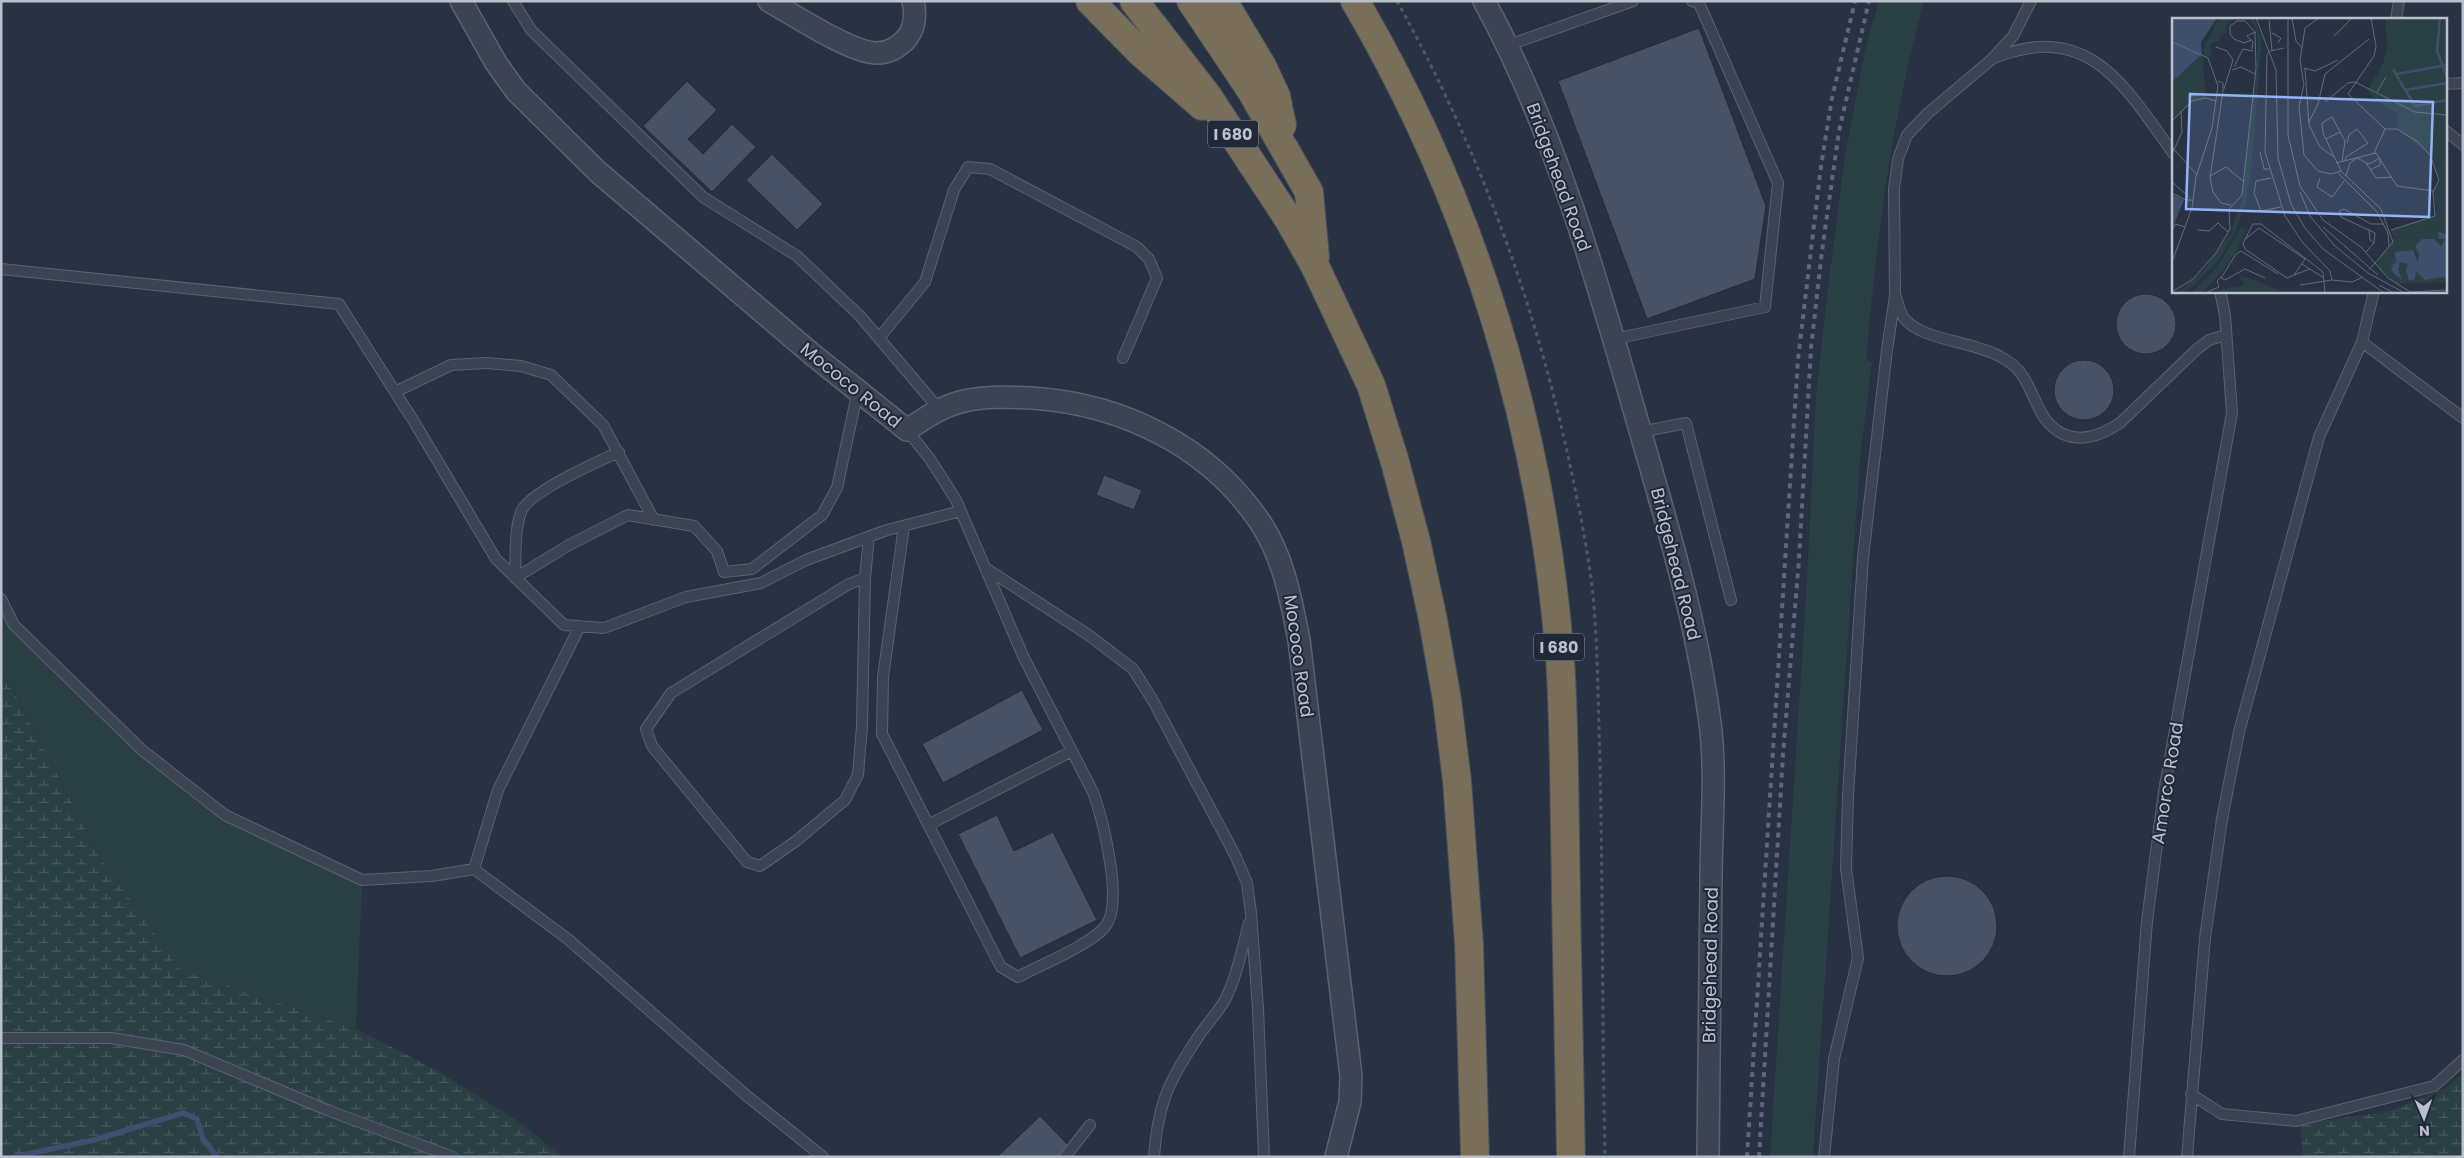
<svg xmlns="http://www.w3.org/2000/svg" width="2464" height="1158" font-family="Poppins,sans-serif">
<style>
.green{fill:#2a4044}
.wetland{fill:url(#wetland-marsh)}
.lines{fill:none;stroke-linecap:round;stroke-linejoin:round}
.stream{stroke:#3e4e6c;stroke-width:5.5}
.building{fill:#475265;stroke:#232b3a}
.lane-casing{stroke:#5b6270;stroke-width:12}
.street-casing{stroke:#5b6270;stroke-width:24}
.highway-casing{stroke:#474f5d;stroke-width:30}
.path{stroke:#485c60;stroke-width:3;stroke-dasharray:4 4;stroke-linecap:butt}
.lane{stroke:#3c4453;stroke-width:10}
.street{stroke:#3c4453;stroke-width:21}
.highway{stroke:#796e5a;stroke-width:28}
.rail{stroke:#5f687a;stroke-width:4;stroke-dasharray:5 5;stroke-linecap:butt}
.labels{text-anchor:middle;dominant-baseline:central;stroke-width:4;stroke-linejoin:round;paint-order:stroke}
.shield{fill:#212938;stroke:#8c93a0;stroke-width:1}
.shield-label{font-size:16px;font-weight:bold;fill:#bac0cc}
.street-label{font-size:18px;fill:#bac0cc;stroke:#212938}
.inset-river{fill:none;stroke:#3e4e6c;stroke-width:2.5}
.inset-road{fill:none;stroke:#626b7a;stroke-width:1}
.view{fill:#95b4f6;fill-opacity:0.15;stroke:#95b4f6;stroke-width:2.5}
.inset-edge{fill:none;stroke:#bac0cc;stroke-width:2.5}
</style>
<defs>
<pattern id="wetland-marsh" width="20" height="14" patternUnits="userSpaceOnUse" patternTransform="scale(1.25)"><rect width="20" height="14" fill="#2a4044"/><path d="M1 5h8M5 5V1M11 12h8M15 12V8" fill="none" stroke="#475a5e"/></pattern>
</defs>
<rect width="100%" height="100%" fill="#283243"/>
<path class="green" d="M1879,1h45c-33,121 -47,235 -58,359l6,2 -12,96 -47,699h-43l37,-576 9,-185 12,-108 16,-126 21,-112z
M1,599l13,26 128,125 83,65 137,65 -6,149 -175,-59 -81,-113 -99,-191z"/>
<path class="wetland" d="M1,667l99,190 81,113 175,59 82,42 77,48 48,38h-562z
M2463,1073v84h-160l-3,-33 91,-13 55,-23z"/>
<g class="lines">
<path class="stream" d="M13,1157l81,-17 89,-27 14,6 6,20 14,18"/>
</g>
<path class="building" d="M1699,28l67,178 -11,73 -108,40 -89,-238z
M687,81l30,29 -29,29 15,15 29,-30 24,23 -44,45 -69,-66z
M772,154l51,50 -26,26 -51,-50z
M2116 324a30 30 0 1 1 60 0a30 30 0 1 1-60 0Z
M2054 390a30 30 0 1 1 60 0a30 30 0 1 1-60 0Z
M1104,475l38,15 -8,20 -38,-15z
M1022,690l21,40 -100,53 -21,-39z
M997,815l17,36 39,-19 44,88 -77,38 -62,-124z
M1897 926a50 50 0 1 1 100 0a50 50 0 1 1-100 0Z
M1040,1116l31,32 -10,9h-64z"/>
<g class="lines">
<defs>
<path id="lane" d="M513,1l18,29 172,167 94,59 63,60 79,93
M2396,19l3,-18
M1506,46l127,-45
M1994,58c95,-38 130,27 179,95
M2445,84l18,-1
M2445,130l18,15
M1,269l338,35 74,116 83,139 68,66 40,3 82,-31 75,-14 45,-23 81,-30 74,-19
M1896,297c2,6 4,16 8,21 16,22 68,23 95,38 8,4 18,11 23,19 14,20 16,47 41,59 20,9 40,0 57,-11l77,-74 12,-9 17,-5
M879,338l46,-56 29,-92 14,-23 22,2 147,78 12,12 8,19 -34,80
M1614,339l151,-32 13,-124 -79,-180 -7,-2
M2362,342l101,76
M395,392l56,-27 35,-2 35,3 30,9 52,50 51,95
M1640,432l46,-9 45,177
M904,526l-21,151 -1,57 119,233 17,10c24,-13 68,-30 86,-49 21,-22 -1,-108 -11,-136l-69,-134 -68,-158 -26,-41 -23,-29
M987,569l103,67 43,33 19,30 83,156 12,28 4,30 7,95 6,149
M515,578l54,-33 59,-30 66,11 23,25 7,21 28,-3 70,-54 15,-27 21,-98
M515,578c1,-20 -1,-46 6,-66 6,-19 78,-51 98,-60
M865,578l-3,148 -4,49 -13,25 -49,41 -36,25 -13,-4 -95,-116 -6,-17 25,-36 178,-109 16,-6 4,-41
M1,599l13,26 128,125 83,65 137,65 70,-4 42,-7 95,71 178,156 76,61
M928,825l144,-74
M474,869l24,-79 82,-164
M1,1038h110l73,12 143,60 126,47
M2191,1094l31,20 74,7 138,-35 29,-26
M1065,1157l25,-32
M1154,1157c4,-56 16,-78 46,-123 8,-11 18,-22 25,-34 12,-24 17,-51 24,-77
M1824,1157l10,-98 24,-101 -12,-90 2,-72 15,-238 24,-208 8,-54 -1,-107 4,-30 9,-24 21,-22 64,-54 21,-23 18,-35
M2129,1157l18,-236 17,-130 68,-378 -7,-98 -5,-24
M2187,1157l18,-219 17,-119 17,-87 80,-295 43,-95 12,-51"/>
<path id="street" d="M461,1l35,62 20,28 82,81 215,183 94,75c18,-12 35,-24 57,-29 22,-5 45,-4 68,-3 90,6 177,48 228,124 24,36 31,78 39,118l52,436 -1,26 -14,55
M769,1c25,14 82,52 108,52 12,0 22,-6 30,-15 8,-11 9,-24 6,-37
M1484,1c72,131 116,289 157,433 28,97 58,196 70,297 5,49 0,101 0,150 -1,92 -2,184 -3,276"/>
<path id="highway" d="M1090,1l50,51 62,54
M1134,1l73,94 82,125 26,46 56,119 24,77 21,79 17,79 14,80 10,81 12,163 6,213
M1191,1l61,91 57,100 6,65
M1223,1l39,65 14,30 6,29
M1355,1c118,201 187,427 205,658 4,58 4,116 5,174 2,108 3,216 6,324"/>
</defs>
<use href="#lane" class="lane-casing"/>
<use href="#street" class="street-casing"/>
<use href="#highway" class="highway-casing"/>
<path class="path" d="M1397,1c81,146 138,301 173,464 9,42 18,86 23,129 5,56 5,112 7,168 3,131 2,263 5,395"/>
<use href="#lane" class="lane"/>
<use href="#street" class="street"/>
<use href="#highway" class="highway"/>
<path class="rail" d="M1747,1157l51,-798 23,-193 11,-68 23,-97
M1759,1157l24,-403 16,-195 12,-211 11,-97 17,-120 30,-130"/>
</g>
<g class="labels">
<g class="shield">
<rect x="1208" y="120.5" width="50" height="27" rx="4"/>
<rect x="1534" y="633.5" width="50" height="27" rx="4"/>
</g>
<g class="shield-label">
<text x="1233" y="134">I 680</text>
<text x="1559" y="647">I 680</text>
</g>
<g class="street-label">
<text transform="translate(1559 177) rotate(70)">Bridgehead Road</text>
<text transform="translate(851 385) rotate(39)">Mococo Road</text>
<text transform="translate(1676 564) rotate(76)">Bridgehead Road</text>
<text transform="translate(1299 656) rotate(82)">Mococo Road</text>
<text transform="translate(2167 783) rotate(-81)">Amorco Road</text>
<text transform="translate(1710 965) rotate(-89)">Bridgehead Road</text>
</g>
</g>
<g transform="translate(2172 18)">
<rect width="275" height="275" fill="#283243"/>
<path d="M63,0l-9,7v7l-8,9 -9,4 3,12 -8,-1v-13l7,-7 4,-13 4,-4zM73,0h8l9,19 -11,135 -6,34 -11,29 -16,26 -28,28 -13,4 27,-23 26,-37 2,3 -1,-5 11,-31 16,-152 -1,-17 -6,-11zM226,96l17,6 32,60v36l-7,1 -1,11 -45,10 -3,-8 44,-14 2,-8 -4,-16 6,-12 -9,-25 -33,-26zM69,209l5,4 -7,14 -3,-3 3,5 -16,24 -21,22h-11l26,-26zM67,258l10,2 31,13 -60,2v-3l24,-5z" fill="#2a4044"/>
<path d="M213,0h62v162l-32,-59 -25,-11 -21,-16 -1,-5 14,-23 5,-17zM30,36l4,44 -9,1 -25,21v-38zM268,198h7v66l-50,2 -18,-15 -1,-9 16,-22 45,-10z" fill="#2a4044"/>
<path d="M0,0h45l-16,24 1,12 -30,28zM0,176l12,6 -12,29zM266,214l9,2v46l-4,-3 -18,3 -9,-9 -1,8 -6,2 -3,-11 2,-6 -8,-2 -2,8 4,9 -7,-4 -4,-6 3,-3 -5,1 7,-5 -1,-10 18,-2 5,13 1,-9 -4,-8 7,-7h12l7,7 4,-7h-6z" fill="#3e4e6c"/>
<path class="inset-river" d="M268,0l-3,33 10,26M221,51l12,21 42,-7M225,56l50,-9M234,73l9,15 32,-6"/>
<path class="inset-road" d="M84,0l20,52 2,88 13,46 14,24 18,21 61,44M116,0v117l12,51 23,34 38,27 27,31 24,15M120,0l4,23 6,7M147,0l-14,10 -5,32 4,25 -5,21 5,49 14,16 13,3 10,-3 40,38 12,33 -24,28M199,0l5,28 -2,10 -26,38 37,35h12l21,13 12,13 9,25 -6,12 2,24 -44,14M97,2l3,30M100,15l9,5 -3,5M162,18l18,-18M80,22l-8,3 -10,-4 -4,-5v-8l7,-5h8l11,12M0,24l36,16 10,28 -6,42 -16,49 -4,31 -20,54M44,29l11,4 6,9 -9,29M112,30l-14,3 -3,4 -2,97 20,64 18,27 27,28 2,9M62,49l9,-18 10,2M132,50l11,3 23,-11M133,50l4,57 11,22 14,10M60,52l9,-3 14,7M46,63l5,2v8l-13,87 3,14 8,11 10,2M205,74l9,-15M153,84l23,-19 7,-1 60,30 32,3M0,103l20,-20 14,-3 10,3M137,104l9,-18 7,-30 44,-35M154,121l14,-7M0,129l25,28M88,134l4,17h5M202,135l11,-24M0,136l10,-22 -1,-21M173,143l1,-4 22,-14 -11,-14 -8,6 -2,8M164,145l40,-10 21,33 37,5M194,145l10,15 16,-1M198,152l10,-5v-7M169,153l-18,-38 -1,-10 10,-6 13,24 -3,21M166,155l39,39 11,21 1,13M38,158l16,-9 17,14M174,158l4,-13 7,-5 12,6 11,-6M99,160l-15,3 -2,12 7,18 20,-4M148,160l-3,9 15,10 12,-16M0,164l17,15M128,174l10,24 25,30 33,27 35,19M0,175l14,7h8M169,199l34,16 -1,10 -8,9M169,199l-2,-6 5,-2 27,15h13M151,209l55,48M197,211l1,11 4,3M26,212l11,1 9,-8 10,9M0,213l3,-7 10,3M72,222l15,-12 46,31M133,241l-11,16 -7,3 -42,-29 -2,-6 10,-19h8l62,48 2,21M130,246l22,14M122,257l16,-6M93,260l-20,-9 -20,11 -4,-2 15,-24 5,-3 37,23M128,267l32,-5 20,2 11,-5M207,267l15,8M0,274l21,-13 23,-26 14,-24 -1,-20 13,-14 14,-127 -1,-36 -8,4 6,6 -1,7M238,274l37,-2M33,275l14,-6 -2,-6 4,-4"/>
<path class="view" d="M18,76l243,8 -4,115 -243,-8z"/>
<rect width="275" height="275" class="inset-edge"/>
</g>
<rect width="2464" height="1158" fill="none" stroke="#bac0cc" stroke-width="5"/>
<g transform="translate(2424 1118) rotate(178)" stroke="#212938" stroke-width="4" paint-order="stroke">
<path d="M0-4L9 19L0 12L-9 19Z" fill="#bac0cc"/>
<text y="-8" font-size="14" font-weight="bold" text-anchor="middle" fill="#bac0cc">N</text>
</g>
</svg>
